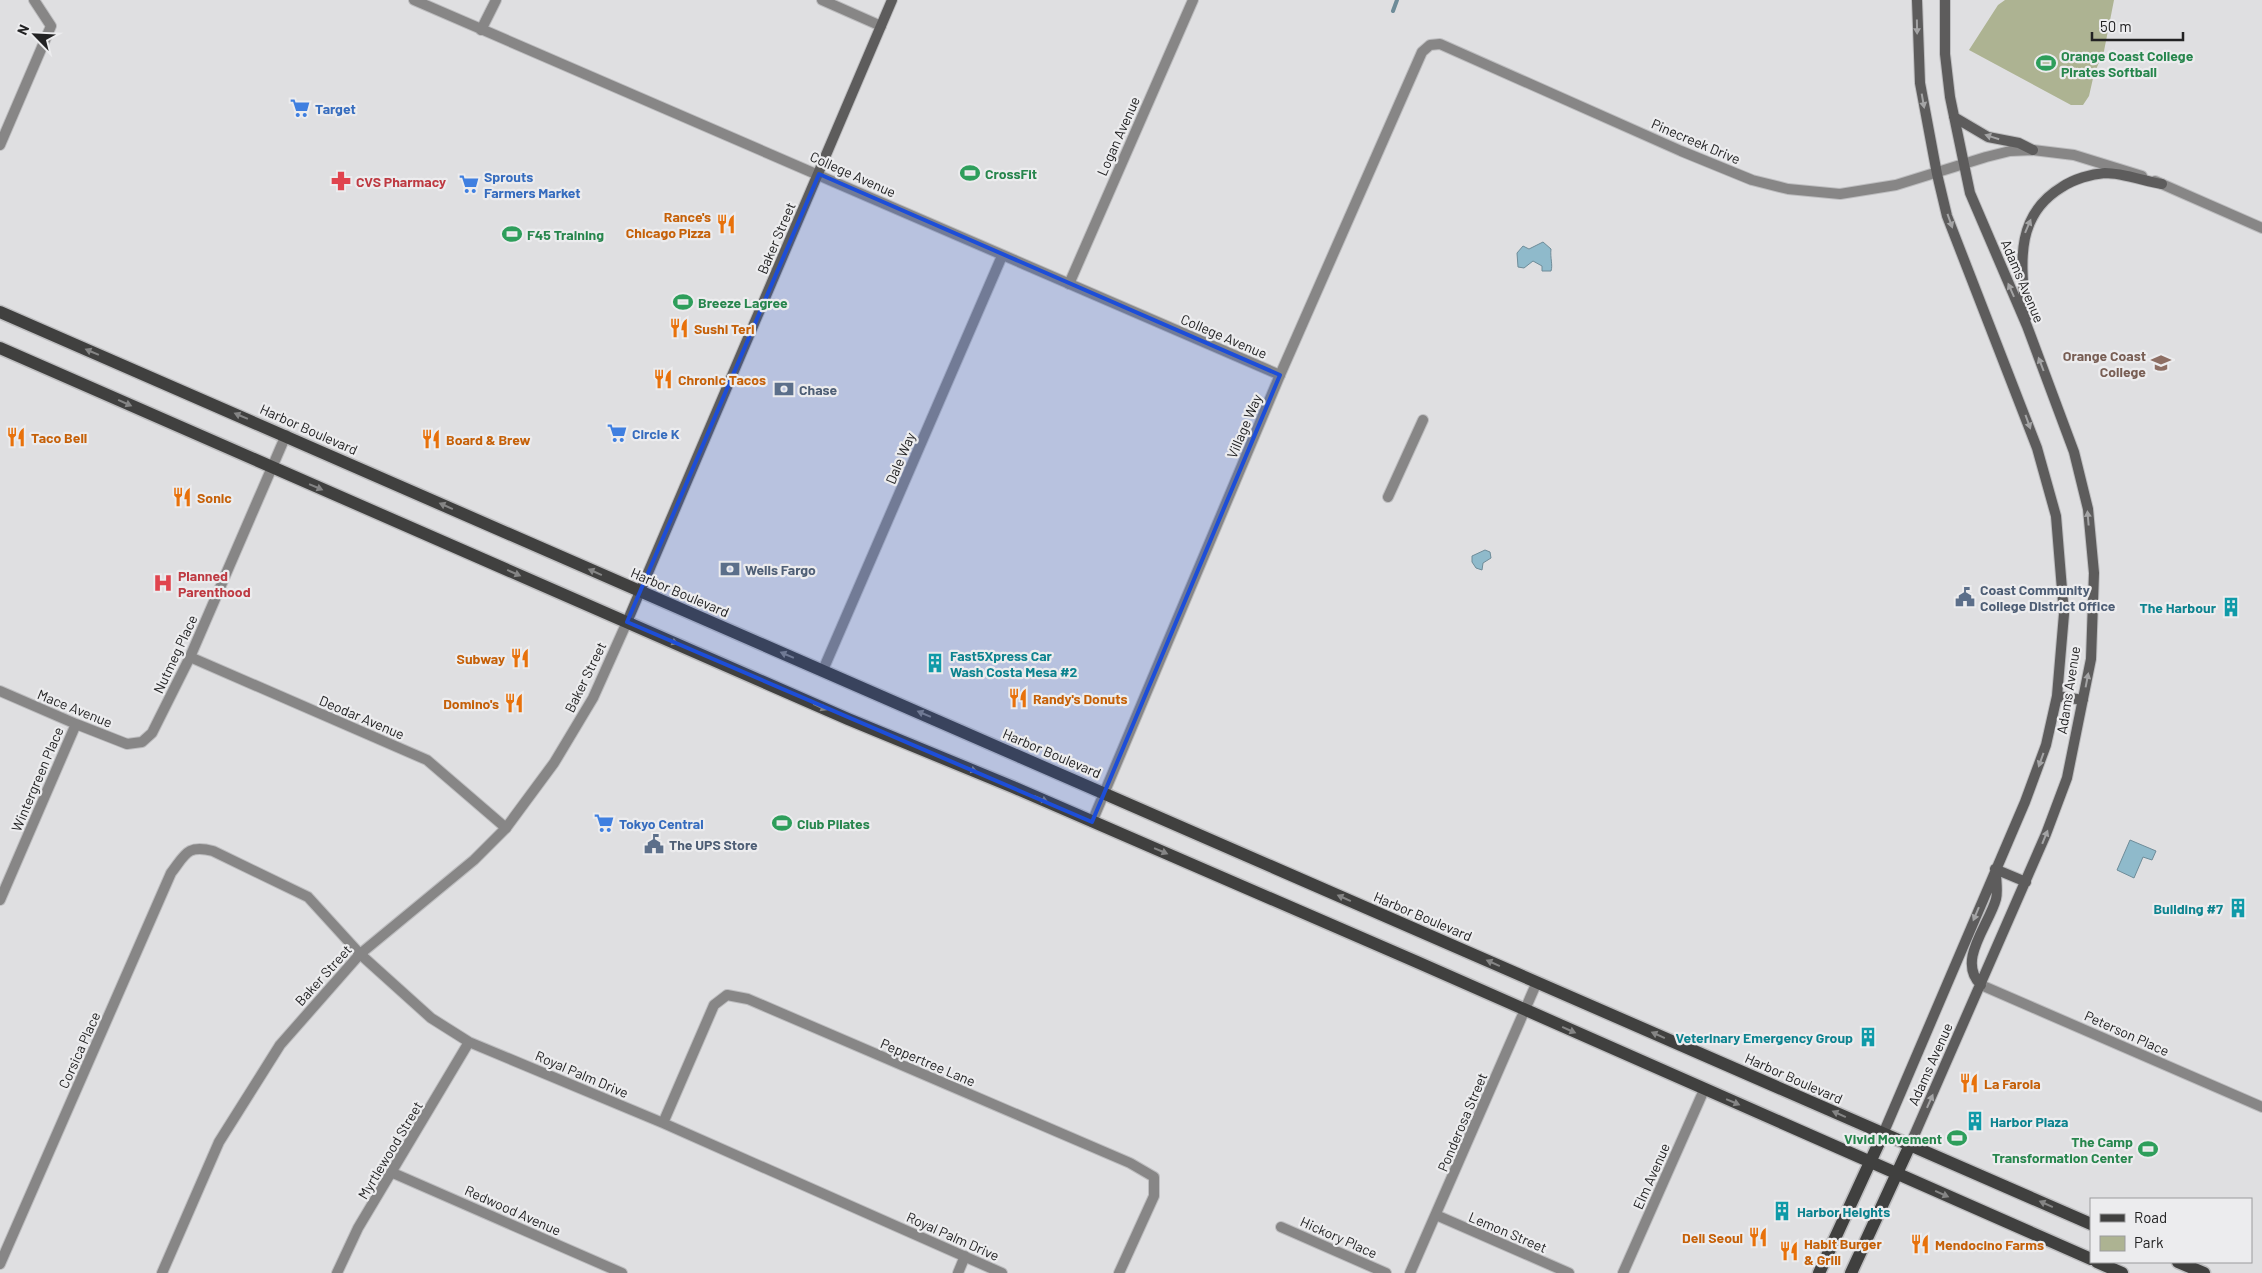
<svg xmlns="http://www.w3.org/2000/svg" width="2262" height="1273" font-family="Barlow,sans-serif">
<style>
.green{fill:#adb392}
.water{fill:#8fbacb;stroke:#6e8c99}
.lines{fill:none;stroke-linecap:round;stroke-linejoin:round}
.stream{stroke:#6e8c99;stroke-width:4}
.minor-casing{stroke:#bdbdbf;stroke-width:12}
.tertiary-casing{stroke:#bdbdbf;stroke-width:12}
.secondary-casing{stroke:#bdbdbf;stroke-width:12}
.primary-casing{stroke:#bdbdbf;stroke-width:15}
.minor{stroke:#878686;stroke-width:10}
.tertiary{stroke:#878686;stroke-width:10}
.secondary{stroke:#5d5c5c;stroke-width:10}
.primary{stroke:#40403f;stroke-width:12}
.oneway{fill:#a4a4a5}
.oneway2{fill:#858585}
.marked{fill:#1d4ed8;fill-opacity:0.2;stroke:#1d4ed8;stroke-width:4;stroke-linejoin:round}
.labels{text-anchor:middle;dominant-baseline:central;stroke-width:4.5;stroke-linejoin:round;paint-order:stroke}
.leisure-label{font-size:14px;font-weight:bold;fill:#27864d;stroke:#ececee;text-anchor:start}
.shop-label{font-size:14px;font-weight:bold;fill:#366cbe;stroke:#ececee;text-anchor:start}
.street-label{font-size:14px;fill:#222223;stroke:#ececee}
.health-label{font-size:14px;font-weight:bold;fill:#be3a42;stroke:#ececee;text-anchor:start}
.food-label{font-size:14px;font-weight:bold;fill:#c56008;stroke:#ececee;text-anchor:start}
.education-label{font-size:14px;font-weight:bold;fill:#785e54;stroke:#ececee;text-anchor:end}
.service-label{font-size:14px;font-weight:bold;fill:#4e5e75;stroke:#ececee;text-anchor:start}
.culture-label{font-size:14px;font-weight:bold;fill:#0d838f;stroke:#ececee;text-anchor:end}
</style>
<rect width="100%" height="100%" fill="#dfdfe1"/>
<path class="green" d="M2005,0h109l-10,51 -10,23 -5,22 -6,9h-12l-102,-55 29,-45z"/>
<path class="water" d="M1543,242l8,7c-1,9 2,16 0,22h-9v-5l-9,-5 -9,7 -6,-1 -1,-14 6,-7 6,3z
M1485,550l5,2 1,6 -8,5 -1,7 -6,-2 -4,-6v-6z
M2130,840l26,11 -4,9 -9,-3 -9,21 -17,-8z"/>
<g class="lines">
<path class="stream" d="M1393,11l4,-11"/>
<defs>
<path id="minor" d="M481,30l15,-30
M0,145l51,-119 -17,-26
M2155,181l107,47
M1069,284l124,-284
M1388,497l35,-77
M190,657l237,103 79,68
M823,670l179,-414
M0,691l76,33 51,20 15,-2 10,-9 38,-76 96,-222
M1092,822l188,-447 142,-323 8,-7 10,-1 241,107 71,29 36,9 52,5 56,-9 90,-28 24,-6 23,-1 41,5 68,21
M0,900l76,-176
M663,1123l51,-118 13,-10 21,4 382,164 24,14v19l-35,77
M393,1173l229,100
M1436,1215l133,58
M1281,1227l105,46
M0,1264l171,-391c14,-18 16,-29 42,-22l95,46 52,57 71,64 38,24 194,81 339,150
M337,1273l21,-45 111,-186
M958,1273l7,-17
M1410,1273l127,-291
M1623,1273l81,-183"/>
<path id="tertiary" d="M414,0l866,375
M822,0l59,26
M1981,985l281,122
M162,1273l57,-131 61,-97 80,-91 114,-94 32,-32 48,-65 39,-65 34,-76"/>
<path id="secondary" d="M1954,117l34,20 31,6 14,7
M2026,318c-4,-50 -14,-101 36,-131 12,-8 29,-13 43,-14 18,0 39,8 57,11
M627,622l265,-622
M2057,696l26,4
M1995,869l31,13
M1981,985c-25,-24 8,-60 15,-86 2,-7 0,-18 0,-27
M1883,1134l142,-332 21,-57 11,-49 7,-82 -8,-98 -19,-68 -90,-232 -10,-42 -17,-91 -3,-83
M1910,1145l136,-311 21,-56 24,-119 3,-86 -6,-64 -14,-57 -47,-126 -57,-133 -20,-96 -5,-43v-54"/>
<path id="primary" d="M0,312l2091,912
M0,348l848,371 165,68 404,175 674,297
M2097,1262l25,11
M2178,1262l26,11
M1819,1273l64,-139
M1851,1273l59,-128"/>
</defs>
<use href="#minor" class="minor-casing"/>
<use href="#tertiary" class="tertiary-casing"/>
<use href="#secondary" class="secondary-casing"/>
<use href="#primary" class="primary-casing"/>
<use href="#minor" class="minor"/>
<use href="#tertiary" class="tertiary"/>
<use href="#secondary" class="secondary"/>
<use href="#primary" class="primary"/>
</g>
<defs><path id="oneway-solid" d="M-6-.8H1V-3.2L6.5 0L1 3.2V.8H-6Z" transform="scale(1.25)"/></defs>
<g class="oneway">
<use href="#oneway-solid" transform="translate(1917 27) rotate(89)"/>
<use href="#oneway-solid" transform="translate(1923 101) rotate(80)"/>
<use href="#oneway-solid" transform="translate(1992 137) rotate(-163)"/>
<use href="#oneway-solid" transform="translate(1950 221) rotate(70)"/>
<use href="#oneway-solid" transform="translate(2028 226) rotate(-67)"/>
<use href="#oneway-solid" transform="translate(2011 290) rotate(-114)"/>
<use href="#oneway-solid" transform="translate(2041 364) rotate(-111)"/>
<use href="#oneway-solid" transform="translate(2028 422) rotate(70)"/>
<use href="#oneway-solid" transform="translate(2088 518) rotate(-95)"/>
<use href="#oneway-solid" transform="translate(2087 680) rotate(-79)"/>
<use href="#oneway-solid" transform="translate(2041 760) rotate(110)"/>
<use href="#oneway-solid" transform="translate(2045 837) rotate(-68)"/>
<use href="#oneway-solid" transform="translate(1976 914) rotate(113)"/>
<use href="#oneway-solid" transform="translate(1930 1101) rotate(-66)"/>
</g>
<g class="oneway2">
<use href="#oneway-solid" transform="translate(92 352) rotate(-157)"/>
<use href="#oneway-solid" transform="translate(125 403) rotate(24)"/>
<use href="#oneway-solid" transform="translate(241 416) rotate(-157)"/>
<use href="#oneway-solid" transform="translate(316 487) rotate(23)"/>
<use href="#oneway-solid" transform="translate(446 506) rotate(-156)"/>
<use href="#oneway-solid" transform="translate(595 572) rotate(-156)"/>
<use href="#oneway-solid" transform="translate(514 573) rotate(24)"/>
<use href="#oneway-solid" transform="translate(671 641) rotate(24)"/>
<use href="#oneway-solid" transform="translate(787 655) rotate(-157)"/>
<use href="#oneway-solid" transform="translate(820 707) rotate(24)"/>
<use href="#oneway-solid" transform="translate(924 714) rotate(-157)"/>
<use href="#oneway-solid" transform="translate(970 769) rotate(22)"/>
<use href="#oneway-solid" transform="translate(1041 799) rotate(24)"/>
<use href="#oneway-solid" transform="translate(1161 851) rotate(23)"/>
<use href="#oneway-solid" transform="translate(1344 898) rotate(-156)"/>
<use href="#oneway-solid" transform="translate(1493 963) rotate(-156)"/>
<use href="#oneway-solid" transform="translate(1569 1030) rotate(24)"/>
<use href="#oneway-solid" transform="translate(1658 1035) rotate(-156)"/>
<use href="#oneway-solid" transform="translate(1733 1102) rotate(23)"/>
<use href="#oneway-solid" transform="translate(1839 1114) rotate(-156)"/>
<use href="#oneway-solid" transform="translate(1942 1194) rotate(24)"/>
<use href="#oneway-solid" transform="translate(2046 1204) rotate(-156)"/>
</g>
<path class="marked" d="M819,174l461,201 -188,447 -465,-200z"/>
<defs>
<symbol id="stadium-bare" viewBox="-9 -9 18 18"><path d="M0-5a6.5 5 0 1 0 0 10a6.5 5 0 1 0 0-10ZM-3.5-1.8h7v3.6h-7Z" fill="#2e9e5b" stroke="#ececee" stroke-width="2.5" paint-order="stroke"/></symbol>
<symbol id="supermarket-bare" viewBox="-9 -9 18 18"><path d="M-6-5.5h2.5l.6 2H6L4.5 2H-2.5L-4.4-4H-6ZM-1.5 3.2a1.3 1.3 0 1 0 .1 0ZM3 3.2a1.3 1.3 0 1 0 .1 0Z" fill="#3f7fe0" stroke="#ececee" stroke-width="2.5" paint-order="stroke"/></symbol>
<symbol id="pharmacy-bare" viewBox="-9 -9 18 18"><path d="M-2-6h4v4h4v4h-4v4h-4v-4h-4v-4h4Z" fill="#e0444e" stroke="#ececee" stroke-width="2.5" paint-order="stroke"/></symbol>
<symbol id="restaurant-bare" viewBox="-9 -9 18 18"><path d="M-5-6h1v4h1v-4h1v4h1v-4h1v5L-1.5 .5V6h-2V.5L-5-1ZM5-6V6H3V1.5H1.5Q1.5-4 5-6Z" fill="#e8710a" stroke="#ececee" stroke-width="2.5" paint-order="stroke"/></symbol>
<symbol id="university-bare" viewBox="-9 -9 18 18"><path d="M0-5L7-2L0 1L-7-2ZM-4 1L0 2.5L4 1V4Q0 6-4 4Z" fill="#8d6e63" stroke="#ececee" stroke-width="2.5" paint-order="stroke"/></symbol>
<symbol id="bank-bare" viewBox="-9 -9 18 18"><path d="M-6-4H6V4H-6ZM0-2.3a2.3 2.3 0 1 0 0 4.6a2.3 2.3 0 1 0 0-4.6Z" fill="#5c6f8a" stroke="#ececee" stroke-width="2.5" paint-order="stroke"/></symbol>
<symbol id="hospital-bare" viewBox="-9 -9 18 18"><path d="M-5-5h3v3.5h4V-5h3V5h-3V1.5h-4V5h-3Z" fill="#e0444e" stroke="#ececee" stroke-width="2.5" paint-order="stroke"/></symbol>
<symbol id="civic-bare" viewBox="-9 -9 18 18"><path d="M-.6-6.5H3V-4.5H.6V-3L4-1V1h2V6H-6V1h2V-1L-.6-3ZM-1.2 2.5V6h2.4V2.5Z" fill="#5c6f8a" stroke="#ececee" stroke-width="2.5" paint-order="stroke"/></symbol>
<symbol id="building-bare" viewBox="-9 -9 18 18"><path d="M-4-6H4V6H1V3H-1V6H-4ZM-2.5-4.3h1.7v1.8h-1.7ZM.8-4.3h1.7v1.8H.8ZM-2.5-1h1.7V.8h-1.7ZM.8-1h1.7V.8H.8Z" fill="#0f9aa8" stroke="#ececee" stroke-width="2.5" paint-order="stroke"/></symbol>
</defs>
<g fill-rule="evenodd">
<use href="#stadium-bare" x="2032" y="49" width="28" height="28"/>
<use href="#supermarket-bare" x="286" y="94" width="28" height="28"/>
<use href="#stadium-bare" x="956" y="159" width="28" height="28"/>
<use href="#pharmacy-bare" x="327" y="167" width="28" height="28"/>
<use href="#supermarket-bare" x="455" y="170" width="28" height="28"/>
<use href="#restaurant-bare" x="712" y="210" width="28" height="28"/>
<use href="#stadium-bare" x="498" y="220" width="28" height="28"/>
<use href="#stadium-bare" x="669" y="288" width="28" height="28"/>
<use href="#restaurant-bare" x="665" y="314" width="28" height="28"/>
<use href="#university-bare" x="2147" y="349" width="28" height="28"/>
<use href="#restaurant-bare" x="649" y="365" width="28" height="28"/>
<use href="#bank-bare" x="770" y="375" width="28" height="28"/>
<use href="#supermarket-bare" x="603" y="419" width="28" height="28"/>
<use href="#restaurant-bare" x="2" y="423" width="28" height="28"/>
<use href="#restaurant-bare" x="417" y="425" width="28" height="28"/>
<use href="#restaurant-bare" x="168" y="483" width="28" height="28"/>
<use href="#bank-bare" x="716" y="555" width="28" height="28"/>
<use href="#hospital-bare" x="149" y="569" width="28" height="28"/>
<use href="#civic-bare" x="1951" y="583" width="28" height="28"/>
<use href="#building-bare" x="2217" y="593" width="28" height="28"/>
<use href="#restaurant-bare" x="506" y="644" width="28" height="28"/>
<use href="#building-bare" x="921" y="649" width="28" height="28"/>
<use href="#restaurant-bare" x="1004" y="684" width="28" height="28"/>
<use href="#restaurant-bare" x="500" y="689" width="28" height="28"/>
<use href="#supermarket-bare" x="590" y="809" width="28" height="28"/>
<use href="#stadium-bare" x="768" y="809" width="28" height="28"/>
<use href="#civic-bare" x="640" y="830" width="28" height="28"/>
<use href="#building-bare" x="2224" y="894" width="28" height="28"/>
<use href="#building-bare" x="1854" y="1023" width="28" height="28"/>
<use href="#restaurant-bare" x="1955" y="1069" width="28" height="28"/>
<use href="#building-bare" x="1961" y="1107" width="28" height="28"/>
<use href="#stadium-bare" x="1943" y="1124" width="28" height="28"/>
<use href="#stadium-bare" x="2134" y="1135" width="28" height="28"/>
<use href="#building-bare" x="1768" y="1197" width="28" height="28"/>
<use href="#restaurant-bare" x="1744" y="1223" width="28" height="28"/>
<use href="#restaurant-bare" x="1906" y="1230" width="28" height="28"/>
<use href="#restaurant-bare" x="1775" y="1237" width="28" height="28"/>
</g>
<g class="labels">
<g class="leisure-label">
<text x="2061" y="55">Orange Coast College<tspan x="2061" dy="16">Pirates Softball</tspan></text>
<text x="985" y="173">CrossFit</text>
<text x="527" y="234">F45 Training</text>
<text x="698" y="302">Breeze Lagree</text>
<text x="797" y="823">Club Pilates</text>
<text x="1942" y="1138" text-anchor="end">Vivid Movement</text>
<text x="2133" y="1141" text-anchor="end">The Camp<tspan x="2133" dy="16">Transformation Center</tspan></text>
</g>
<g class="shop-label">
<text x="315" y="108">Target</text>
<text x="484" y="176">Sprouts<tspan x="484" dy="16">Farmers Market</tspan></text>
<text x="632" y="433">Circle K</text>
<text x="619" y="823">Tokyo Central</text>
</g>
<g class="street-label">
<text transform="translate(1118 136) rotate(-66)">Logan Avenue</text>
<text transform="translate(1696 141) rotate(23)">Pinecreek Drive</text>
<text transform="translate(853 174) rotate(24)">College Avenue</text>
<text transform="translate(776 238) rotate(-67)">Baker Street</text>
<text transform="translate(2023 281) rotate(67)">Adams Avenue</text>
<text transform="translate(1224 336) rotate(23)">College Avenue</text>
<text transform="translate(1244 426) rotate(-67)">Village Way</text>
<text transform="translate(309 429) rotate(24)">Harbor Boulevard</text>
<text transform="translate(900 458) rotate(-67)">Dale Way</text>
<text transform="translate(680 592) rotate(23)">Harbor Boulevard</text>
<text transform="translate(175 654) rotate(-65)">Nutmeg Place</text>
<text transform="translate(585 677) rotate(-64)">Baker Street</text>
<text transform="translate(2068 690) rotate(-81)">Adams Avenue</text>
<text transform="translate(75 708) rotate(22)">Mace Avenue</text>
<text transform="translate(362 717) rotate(23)">Deodar Avenue</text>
<text transform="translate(1052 753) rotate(23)">Harbor Boulevard</text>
<text transform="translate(37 779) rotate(-67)">Wintergreen Place</text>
<text transform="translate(1423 916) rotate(23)">Harbor Boulevard</text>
<text transform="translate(323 975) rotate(-48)">Baker Street</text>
<text transform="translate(2127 1033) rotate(24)">Peterson Place</text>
<text transform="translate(79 1050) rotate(-66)">Corsica Place</text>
<text transform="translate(928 1062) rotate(23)">Peppertree Lane</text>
<text transform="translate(1930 1064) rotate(-66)">Adams Avenue</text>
<text transform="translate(582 1074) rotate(23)">Royal Palm Drive</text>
<text transform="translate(1794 1078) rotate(24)">Harbor Boulevard</text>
<text transform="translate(1462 1122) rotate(-67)">Ponderosa Street</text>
<text transform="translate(390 1150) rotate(-59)">Myrtlewood Street</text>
<text transform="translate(1651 1176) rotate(-66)">Elm Avenue</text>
<text transform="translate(513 1210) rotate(24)">Redwood Avenue</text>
<text transform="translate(1508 1232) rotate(23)">Lemon Street</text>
<text transform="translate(953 1236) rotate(24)">Royal Palm Drive</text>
<text transform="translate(1339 1237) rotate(24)">Hickory Place</text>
</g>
<g class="health-label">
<text x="356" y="181">CVS Pharmacy</text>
<text x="178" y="575">Planned<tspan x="178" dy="16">Parenthood</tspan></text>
</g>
<g class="food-label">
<text x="711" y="216" text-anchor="end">Rance's<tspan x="711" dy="16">Chicago Pizza</tspan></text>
<text x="694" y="328">Sushi Teri</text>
<text x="678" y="379">Chronic Tacos</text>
<text x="31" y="437">Taco Bell</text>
<text x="446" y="439">Board &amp; Brew</text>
<text x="197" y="497">Sonic</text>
<text x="505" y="658" text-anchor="end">Subway</text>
<text x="1033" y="698">Randy's Donuts</text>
<text x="499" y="703" text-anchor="end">Domino's</text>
<text x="1984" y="1083">La Farola</text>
<text x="1743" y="1237" text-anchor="end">Deli Seoul</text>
<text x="1804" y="1243">Habit Burger<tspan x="1804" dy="16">&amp; Grill</tspan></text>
<text x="1935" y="1244">Mendocino Farms</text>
</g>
<g class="education-label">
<text x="2146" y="355">Orange Coast<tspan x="2146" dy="16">College</tspan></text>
</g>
<g class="service-label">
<text x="799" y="389">Chase</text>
<text x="745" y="569">Wells Fargo</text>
<text x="1980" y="589">Coast Community<tspan x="1980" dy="16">College District Office</tspan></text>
<text x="669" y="844">The UPS Store</text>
</g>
<g class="culture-label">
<text x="2216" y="607">The Harbour</text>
<text x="950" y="655" text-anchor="start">Fast5Xpress Car<tspan x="950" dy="16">Wash Costa Mesa #2</tspan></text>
<text x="2223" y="908">Building #7</text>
<text x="1853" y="1037">Veterinary Emergency Group</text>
<text x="1990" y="1121" text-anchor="start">Harbor Plaza</text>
<text x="1797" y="1211" text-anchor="start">Harbor Heights</text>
</g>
</g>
<rect x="2090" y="1198" width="162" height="65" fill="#ececee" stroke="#9b9b9d"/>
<rect x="2100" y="1214" width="25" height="8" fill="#40403f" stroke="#9b9b9d"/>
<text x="2134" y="1223" font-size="15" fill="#222223">Road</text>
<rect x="2100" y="1236" width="25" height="15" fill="#adb392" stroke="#9b9b9d"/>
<text x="2134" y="1248" font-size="15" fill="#222223">Park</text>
<g transform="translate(35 35) rotate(294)" stroke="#ececee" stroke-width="4" paint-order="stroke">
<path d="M0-4L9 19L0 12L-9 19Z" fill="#222223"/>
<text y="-8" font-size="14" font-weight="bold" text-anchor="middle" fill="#222223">N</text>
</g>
<path d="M2092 32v8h91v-8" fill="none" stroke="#222223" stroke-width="2.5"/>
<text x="2100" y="32" font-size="15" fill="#222223" stroke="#ececee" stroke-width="4" paint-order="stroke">50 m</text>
</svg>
